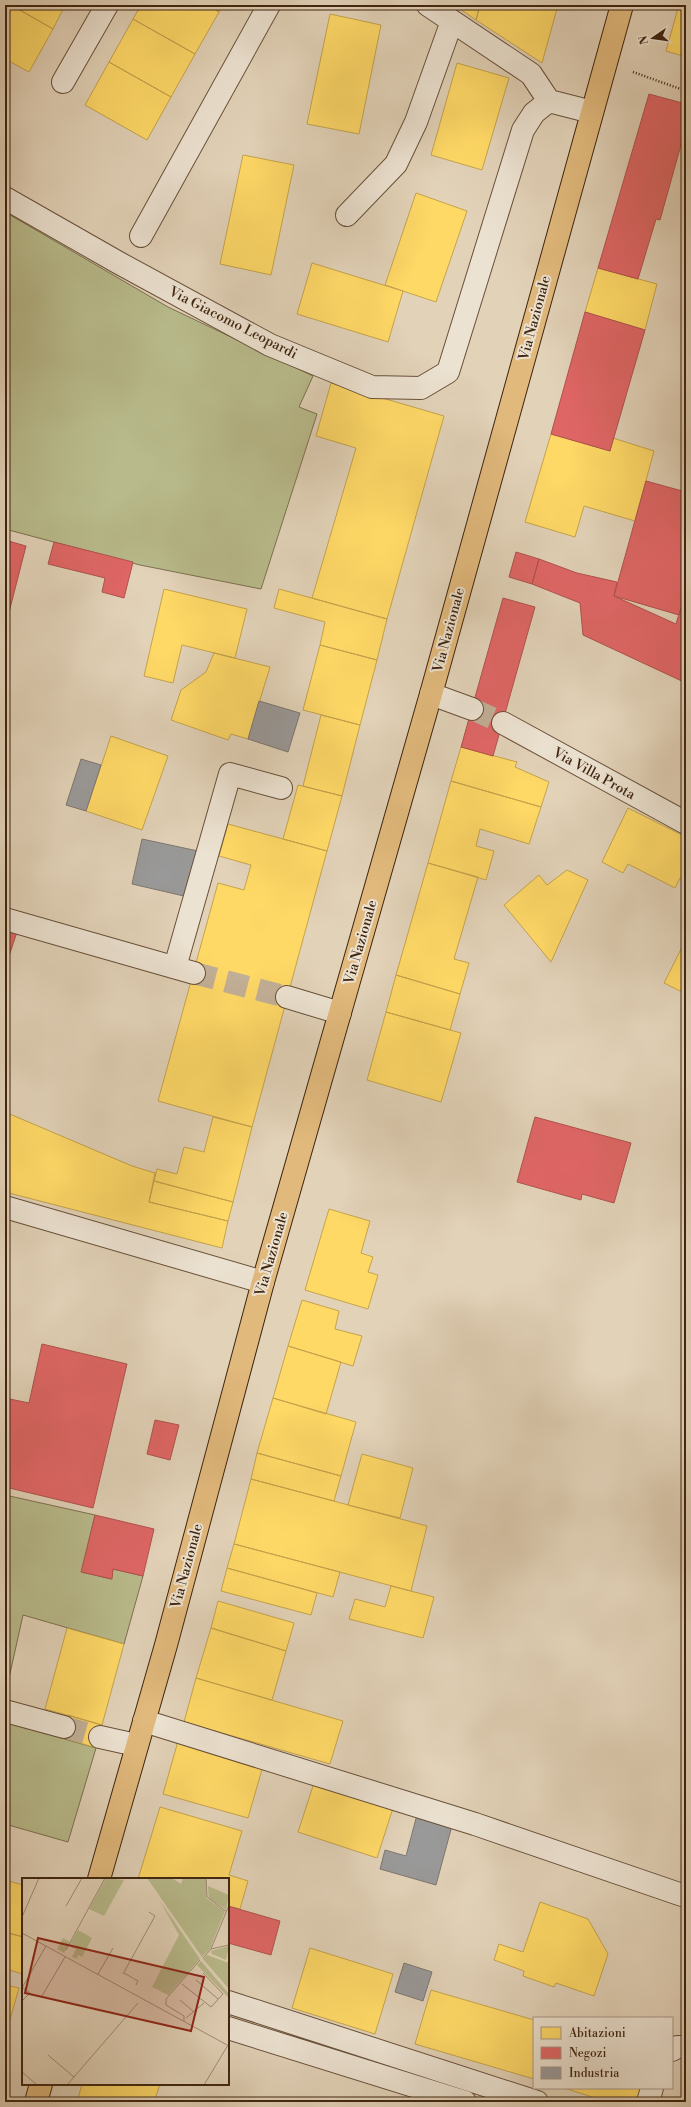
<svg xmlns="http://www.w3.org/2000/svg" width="691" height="2107" font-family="'Libre Bodoni',serif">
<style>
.green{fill:#b8ba8b;stroke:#7c704e}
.homes{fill:#ffd966;stroke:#c5a34c}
.shops{fill:#e06666;stroke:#b0524c}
.industry{fill:#999;stroke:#7e7670}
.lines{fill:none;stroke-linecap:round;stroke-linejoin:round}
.minor-tunnel{stroke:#c1af96;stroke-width:22;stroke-dasharray:22 11;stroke-linecap:butt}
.minor-casing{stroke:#68503a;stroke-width:24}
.major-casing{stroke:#3f2510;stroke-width:24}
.path{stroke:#3f2510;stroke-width:2.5;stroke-dasharray:1 2;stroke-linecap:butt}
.minor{stroke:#ece2d1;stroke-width:22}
.major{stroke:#e1b97c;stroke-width:22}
.labels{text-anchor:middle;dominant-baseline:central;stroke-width:4;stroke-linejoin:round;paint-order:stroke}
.street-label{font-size:14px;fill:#3f2510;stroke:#ece2d1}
.inset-road{fill:none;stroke:#a18d75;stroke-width:1}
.view{fill:#8f2418;fill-opacity:0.15;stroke:#8f2418;stroke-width:2}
.inset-edge{fill:none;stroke:#3f2510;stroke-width:2}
</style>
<rect width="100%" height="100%" fill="#e2d2b8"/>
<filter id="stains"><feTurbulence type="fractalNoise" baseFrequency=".005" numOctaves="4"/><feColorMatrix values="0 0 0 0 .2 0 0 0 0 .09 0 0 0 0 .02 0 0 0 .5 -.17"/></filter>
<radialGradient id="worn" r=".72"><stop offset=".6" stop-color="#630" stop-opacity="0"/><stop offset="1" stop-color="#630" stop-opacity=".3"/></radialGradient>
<path class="green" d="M5,212l163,95 145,69 -14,31 18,7 -56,175 -121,-24 -135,-36z
M5,1495l90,20 -13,57 29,7 2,-10 30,7 -19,68 -101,-29 -18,81z
M5,1722l91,26 -28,94 -63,-18z"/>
<path class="homes" d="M5,5h6l42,24 -24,43 -24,-13z
M11,5h54l-12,24z
M141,5h67l11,7 -24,42 -62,-35z
M208,5h15l-4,7z
M454,5h26l-4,15z
M480,5h78l-16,58 -66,-43z
M679,5h7v52l-20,-6z
M330,14l51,11 -22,109 -52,-10z
M133,19l62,35 -24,43 -62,-35z
M109,62l62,35 -24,43 -62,-35z
M457,63l52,15 -27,92 -51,-15z
M243,155l51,10 -23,110 -51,-11z
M416,193l51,18 -31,91 -51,-17z
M312,263l91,28 -15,51 -91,-28z
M598,268l59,16 -12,46 -60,-18z
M331,383l113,33 -57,203 -75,-21 44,-150 -40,-12z
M551,434l59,17 3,-13 41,13 -19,70 -51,-15 -9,31 -50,-15z
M164,589l83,20 -12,49 -53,-13 -9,38 -29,-7z
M279,589l108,30 -10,41 -57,-15 5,-23 -51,-14z
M320,645l57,15 -17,65 -57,-15z
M214,653l56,14 -22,72 -17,-5 -3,6 -57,-20 10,-30 25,-18z
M321,715l39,10 -18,71 -39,-10z
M111,736l57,20 -26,74 -56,-19z
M461,747l56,15 -2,5 34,15 -8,25 -90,-26z
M451,781l90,26 -12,37 -49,-15 -4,17 18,5 -8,29 -58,-17z
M298,785l44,11 -15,55 -44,-12z
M628,808l58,29v44l-6,-3 -5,10 -47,-24 -5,9 -21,-11z
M228,824l99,27 -75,276 -94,-26 60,-218 26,7 7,-25 -32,-9z
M428,863l50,14 -24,82 15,4 -9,31 -64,-19z
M567,870l21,10 -37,82 -47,-57 35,-30 8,10z
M686,939v55l-22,-11z
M396,975l64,19 -10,36 -64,-18z
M386,1012l75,21 -20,69 -74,-22z
M5,1112l127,54 23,7 -6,29 79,19 -6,27 -217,-56z
M213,1117l39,10 -19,75 -79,-21 3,-12 20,5 7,-27 20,5z
M154,1181l79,21 -5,19 -79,-19z
M329,1209l41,12 -9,32 12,4 -5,15 10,3 -10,34 -63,-19z
M302,1300l37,11 -4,18 27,7 -9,30 -65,-20z
M288,1346l53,16 -15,52 -53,-16z
M273,1398l83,24 -15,54 -84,-23z
M257,1453l84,23 -7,25 -83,-22z
M362,1454l51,14 -13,50 -52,-13z
M251,1479l176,47 -16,65 -177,-47z
M234,1544l106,28 -7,25 -106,-29z
M227,1568l90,25 -6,22 -90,-24z
M391,1586l43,11 -11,41 -74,-19 6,-20 30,8z
M218,1601l76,22 -8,28 -75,-23z
M67,1628l57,16 -22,81 -57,-16z
M211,1628l75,23 -14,49 -76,-22z
M196,1678l147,43 -13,43 -146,-42z
M68,1715l34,10 -6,23 -35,-11z
M178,1741l85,25 -15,52 -85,-24z
M314,1783l79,25 -16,50 -79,-26z
M160,1807l82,24 -13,44 19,6 -8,28 -12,-3v-27h-90z
M5,1880l18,5v52l-18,-5z
M540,1902l48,17 20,35 -14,42 -38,-13 -2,4 -31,-11 1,-5 -30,-11 5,-16 24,8z
M5,1932l18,5v37l-18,-5z
M310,1948l83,26 -18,60 -83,-26z
M5,1985l14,3 -14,49z
M431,1990l103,30v59l-119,-35z
M82,2084h78l-6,18h-77z
M564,2088h78l-4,14h-30z"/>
<path class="shops" d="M649,94l37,10v23l-26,93 -4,-1 -18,60 -40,-11z
M585,312l60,18 -35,121 -59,-17z
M646,481l40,11v99l-7,24 -65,-19z
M5,540l21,6 -21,82z
M54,542l79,20 -9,36 -22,-6 3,-14 -57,-14z
M516,552l23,7 -7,25 -23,-7z
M539,559l38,14 40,9 -3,14 62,28 10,-33v92l-103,-48 -3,-32 -48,-19z
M503,598l32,9 -42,149 -32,-9z
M5,926l13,3 -13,39z
M535,1117l96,26 -17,60 -32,-9 -1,6 -64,-18z
M42,1344l85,20 -34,144 -88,-21v-89l24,5z
M155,1420l24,5 -9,35 -23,-6z
M95,1515l59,14 -11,47 -30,-7 -1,10 -31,-7z
M228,1906l52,15 -9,34 -43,-12z"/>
<path class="industry" d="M259,701l41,12 -12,39 -40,-13z
M81,759l20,6 -15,46 -20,-6z
M142,839l56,12 -10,46 -56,-13z
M418,1811l35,11 -17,63 -56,-16 5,-19 21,6z
M404,1963l28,9 -9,29 -28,-9z"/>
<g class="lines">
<path class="minor-tunnel" d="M472,709l31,14
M194,973l93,24
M64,1727l36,10"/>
<defs>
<path id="minor" d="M428,5l103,69 18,27
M63,82l44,-77
M5,198l114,65 151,82 102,42 49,1 27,-16 75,-242 11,-17 15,-12 43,11
M347,215l49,-51 20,-42 36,-101
M141,236l128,-231
M431,694l41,15
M503,723l183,100
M5,919l189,54
M175,967l55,-193 51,14
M287,997l53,16
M5,1207l258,75
M5,1711l59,16
M144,1721l331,103 207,71
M100,1737l36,8
M228,2002l309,100
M228,2028l237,74
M672,2050l5,-3h9
M648,2102l4,-14"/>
<path id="major" d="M99,1879l67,-234 97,-363 168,-588 191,-689
M36,2102l5,-18"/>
</defs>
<use href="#minor" class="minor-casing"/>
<use href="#major" class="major-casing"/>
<path class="path" d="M633,72l53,19"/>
<use href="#minor" class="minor"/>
<use href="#major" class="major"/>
</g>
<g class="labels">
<g class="street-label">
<text transform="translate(535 318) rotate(-75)">Via Nazionale</text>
<text transform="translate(233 323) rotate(27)">Via Giacomo Leopardi</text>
<text transform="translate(449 630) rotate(-75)">Via Nazionale</text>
<text transform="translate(594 774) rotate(29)">Via Villa Prota</text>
<text transform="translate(361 942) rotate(-74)">Via Nazionale</text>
<text transform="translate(272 1254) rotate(-74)">Via Nazionale</text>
<text transform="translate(187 1566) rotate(-75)">Via Nazionale</text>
</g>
</g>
<g transform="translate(22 1878)">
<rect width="207" height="207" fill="#e2d2b8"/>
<path d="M84,0l18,2 -20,36 -15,-7zM125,0h25l9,6 2,-6h22l2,4 -1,16 19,13 -15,38 -8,8zM186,8l21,9 -3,14 -17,-10zM138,23l40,58 -32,36 -16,-8 27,-52zM56,52l14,8 -10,19 -4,-2 -1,4 -5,-2 4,-8 -7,-3zM41,60l7,4 -6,11 -7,-4zM207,68l-3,14 -14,-6 -1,-3zM185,77l22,8v26l-26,-30zM179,83l28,33v4l-32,-33z" fill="#b8ba8b"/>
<path class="inset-road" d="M184,0l1,19 19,14M44,28l16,-28M0,39l17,-39M0,55l207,113M189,71l18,-4M44,72l39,-72M181,80l8,-9 18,-44M102,95l14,8 -2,4M76,96l15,-26M101,96l32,-58 -6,-4M174,102l22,19M160,106l29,23 12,-13 -20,-21M0,109l8,6 -8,8M0,110l24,-42M20,118l23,-39M158,122l14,12M164,140l18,-15M162,143v-5l-18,-11v-6l34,-39M26,177l26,22M0,194l15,13M45,207l71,-82M182,207l24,-40"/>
<path class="view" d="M16,60l166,39 -13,54 -166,-38z"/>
<rect width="207" height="207" class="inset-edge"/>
</g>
<rect width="691" height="2107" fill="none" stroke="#e2d2b8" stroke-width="20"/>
<rect x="6" y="6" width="679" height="2095" fill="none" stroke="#3f2510" stroke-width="2"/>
<rect x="10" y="10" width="671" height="2087" fill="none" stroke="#3f2510"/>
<rect x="533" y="2017" width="140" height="72" fill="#ece2d1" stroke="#a79684"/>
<rect x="541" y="2027" width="20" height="12" fill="#ffd966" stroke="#a79684"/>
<text x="569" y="2037" font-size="12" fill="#3f2510">Abitazioni</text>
<rect x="541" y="2047" width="20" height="12" fill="#e06666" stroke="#a79684"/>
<text x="569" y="2057" font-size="12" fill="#3f2510">Negozi</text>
<rect x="541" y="2067" width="20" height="12" fill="#999999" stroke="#a79684"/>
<text x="569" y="2077" font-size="12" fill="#3f2510">Industria</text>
<g transform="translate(653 38) rotate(257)" stroke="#ece2d1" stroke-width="3" paint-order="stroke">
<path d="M0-3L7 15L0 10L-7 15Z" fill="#3f2510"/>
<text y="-6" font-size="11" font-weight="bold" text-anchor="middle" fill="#3f2510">N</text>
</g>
<rect width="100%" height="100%" filter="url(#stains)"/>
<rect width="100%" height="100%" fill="url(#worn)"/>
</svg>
